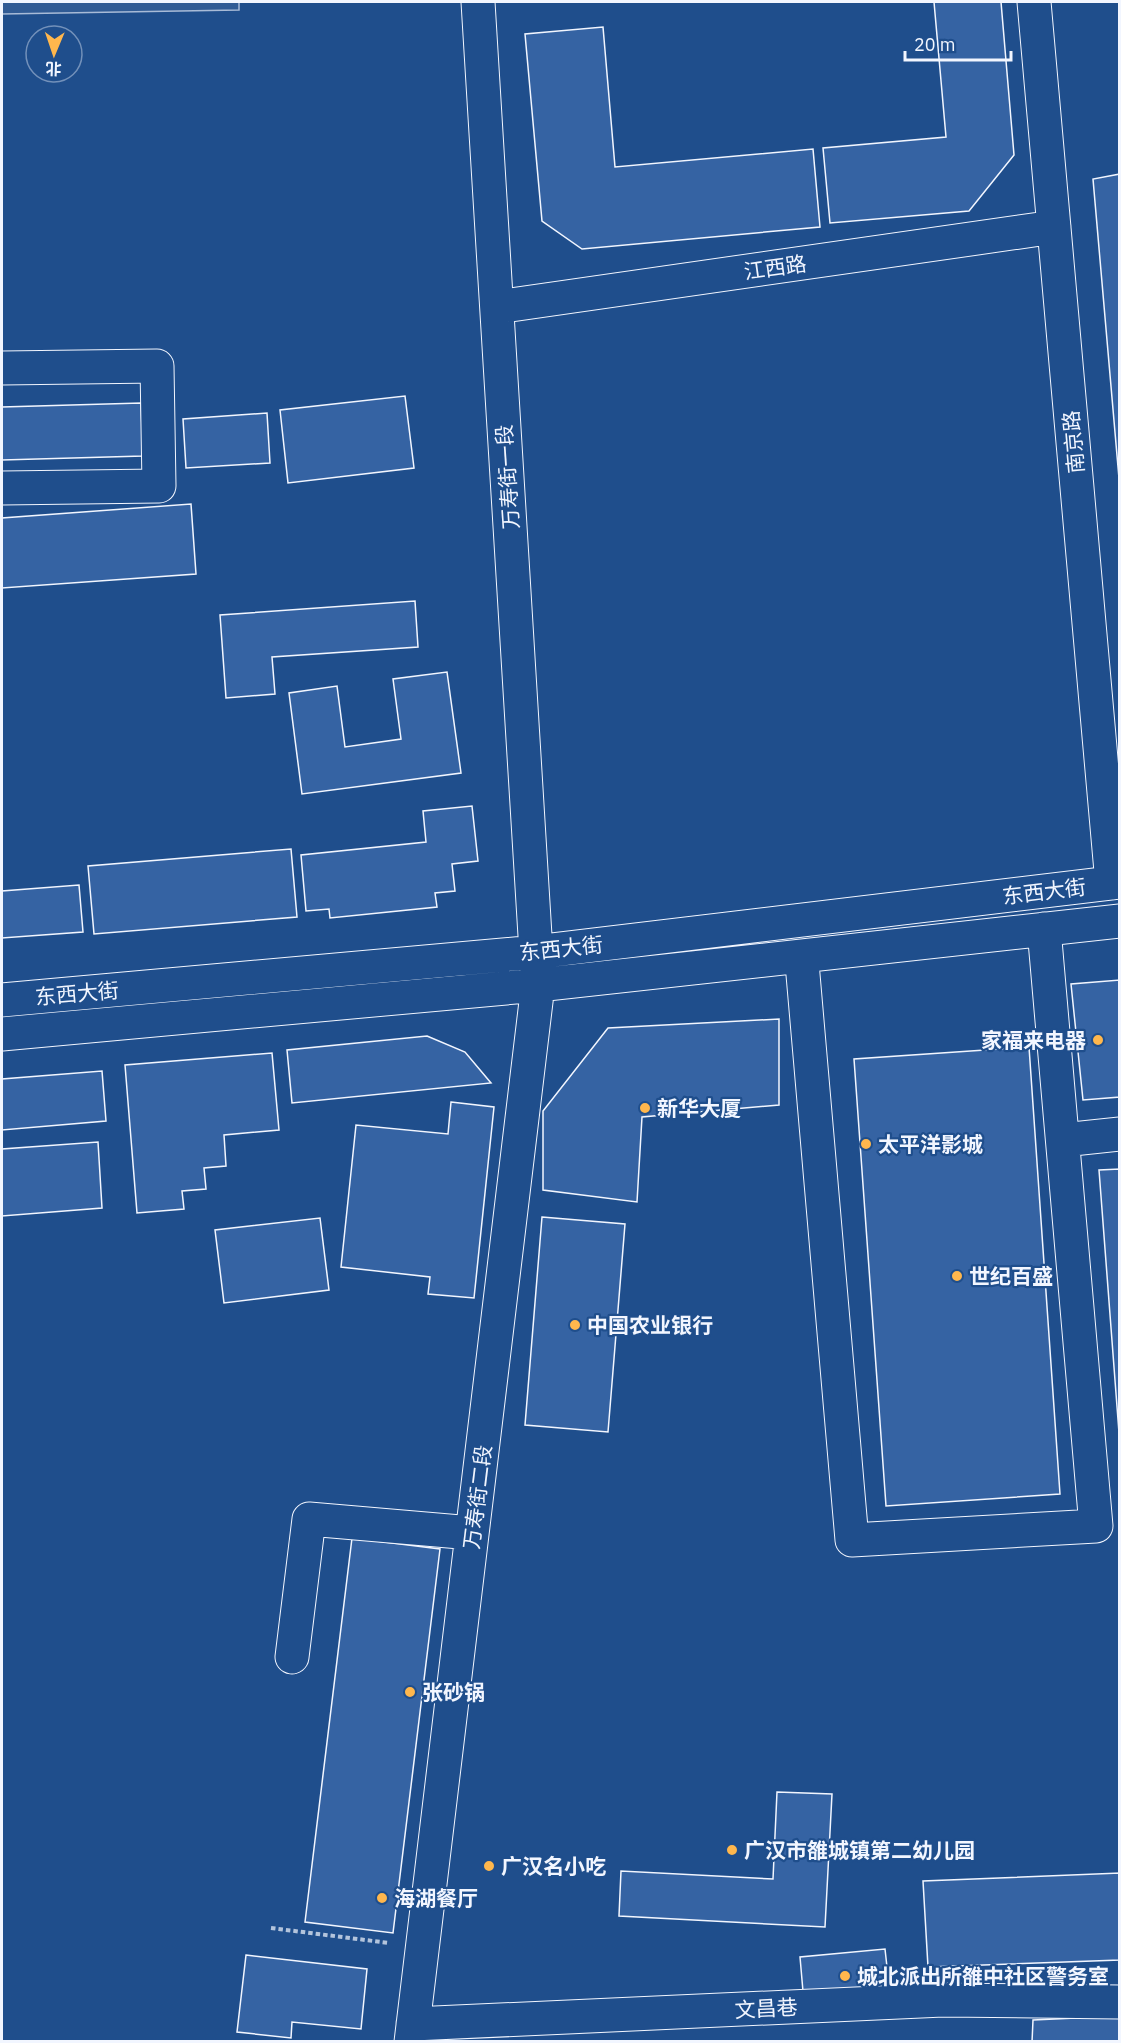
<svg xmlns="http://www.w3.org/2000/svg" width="1121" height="2043" font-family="'IBM Plex Sans','Noto Sans SC',sans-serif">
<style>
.parking{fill:#305b95;stroke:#a8bbd7;stroke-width:1.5}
.building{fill:#3563a3;stroke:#f2f6ff;stroke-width:1.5}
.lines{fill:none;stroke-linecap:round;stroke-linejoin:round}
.minor-casing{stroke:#f2f6ff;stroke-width:35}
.path{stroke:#b3c4dc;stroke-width:4;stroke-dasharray:4.5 3;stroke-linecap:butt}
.minor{stroke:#1f4e8c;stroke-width:33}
.poi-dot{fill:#ffb74d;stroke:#1f4e8c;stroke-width:2}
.labels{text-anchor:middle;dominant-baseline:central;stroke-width:4.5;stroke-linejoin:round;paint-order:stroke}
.street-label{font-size:21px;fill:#f2f6ff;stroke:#1f4e8c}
.poi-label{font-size:21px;font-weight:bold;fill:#f2f6ff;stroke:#1f4e8c;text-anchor:start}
</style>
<rect width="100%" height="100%" fill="#1f4e8c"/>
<path class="parking" d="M2,2h237v8l-237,4z"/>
<path class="building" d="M934,2h67l13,153 -45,56 -139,12 -7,-75 123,-11z
M603,27l12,140 198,-18 7,78 -238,22 -40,-28 -17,-187z
M1120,174v316l-27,-311z
M405,396l9,72 -126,15 -8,-73z
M141,403l2,53 -141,4v-53z
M267,413l3,50 -84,5 -3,-49z
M191,504l5,70 -194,14v-70z
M415,601l3,46 -146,10 3,37 -49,4 -6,-83z
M447,672l14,101 -159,21 -13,-101 48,-7 8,61 56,-8 -8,-60z
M472,806l6,55 -26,3 3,27 -20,2 2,14 -107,11 -1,-9 -23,2 -5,-56 125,-13 -3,-31z
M291,849l6,68 -203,17 -6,-68z
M79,885l4,47 -81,6v-47z
M1120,980v117l-37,3 -12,-116z
M779,1019v86l-137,12 -5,85 -94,-12v-79l65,-83z
M427,1036l38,16 26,31 -199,20 -5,-53z
M1029,1047l31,447 -174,12 -32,-447z
M272,1053l7,77 -55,5 2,31 -22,2 2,21 -24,2 2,18 -47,4 -12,-148z
M102,1071l4,50 -104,9v-51z
M451,1102l43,5 -20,191 -46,-4 2,-17 -89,-10 15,-142 92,9z
M98,1142l4,66 -100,8v-67z
M1120,1169v277l-21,-276z
M542,1217l83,7 -17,208 -83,-7z
M320,1218l9,72 -105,13 -9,-73z
M352,1538l88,11 -47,384 -88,-11z
M777,1792l55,2 -7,133 -206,-11 2,-45 152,8z
M1120,1873v87l-192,7 -5,-86z
M885,1949l5,45 -86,9 -4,-46z
M246,1955l121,14 -6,60 -69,-7 -1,16 -54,-6z
M1120,2016v26h-88l1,-22z"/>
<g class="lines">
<defs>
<path id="minor" d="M1034,2l78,881
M497,307l557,-80
M2,368l155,-2 2,120 -157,2
M802,963l50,577 244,-14 -52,-597
M2,1000l534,-48 584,-70
M2,1034l536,-49 582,-64
M1063,1140l57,-6
M292,1657l17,-138 163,14
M413,2024l530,-24 177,2
M411,2042l127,-1057 -60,-983"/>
</defs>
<use href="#minor" class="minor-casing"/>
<path class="path" d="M271,1928l118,15"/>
<use href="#minor" class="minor"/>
</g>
<g class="poi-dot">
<circle cx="1098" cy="1040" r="6"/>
<circle cx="645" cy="1108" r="6"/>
<circle cx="866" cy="1144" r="6"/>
<circle cx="957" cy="1276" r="6"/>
<circle cx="575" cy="1325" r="6"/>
<circle cx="410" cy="1692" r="6"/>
<circle cx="732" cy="1850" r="6"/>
<circle cx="489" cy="1866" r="6"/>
<circle cx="382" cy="1898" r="6"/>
<circle cx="845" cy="1976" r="6"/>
</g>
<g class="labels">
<g class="street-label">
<text transform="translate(775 267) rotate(-8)">江西路</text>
<text transform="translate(1073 442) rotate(-95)">南京路</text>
<text transform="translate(507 477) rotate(-94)">万寿街一段</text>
<text transform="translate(1044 891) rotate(-7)">东西大街</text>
<text transform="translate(561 948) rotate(-6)">东西大街</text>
<text transform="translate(77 993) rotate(-5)">东西大街</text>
<text transform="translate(477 1497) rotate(-83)">万寿街二段</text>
<text transform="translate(766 2008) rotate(-3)">文昌巷</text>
</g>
<g class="poi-label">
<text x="1086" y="1040" text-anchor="end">家福来电器</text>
<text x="657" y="1108">新华大厦</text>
<text x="878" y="1144">太平洋影城</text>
<text x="969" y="1276">世纪百盛</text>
<text x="587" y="1325">中国农业银行</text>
<text x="422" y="1692">张砂锅</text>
<text x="744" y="1850">广汉市雒城镇第二幼儿园</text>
<text x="501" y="1866">广汉名小吃</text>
<text x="394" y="1898">海湖餐厅</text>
<text x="857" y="1976">城北派出所雒中社区警务室</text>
</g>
</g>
<rect width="1121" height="2043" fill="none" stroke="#f2f6ff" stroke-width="6"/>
<g transform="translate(54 54) rotate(182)"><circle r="28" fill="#1f4e8c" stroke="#7391ba" stroke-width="1.5"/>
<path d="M0-4.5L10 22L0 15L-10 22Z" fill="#ffb74d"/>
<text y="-9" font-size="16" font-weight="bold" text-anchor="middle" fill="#f2f6ff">北</text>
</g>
<path d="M905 51v9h106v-9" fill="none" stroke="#f2f6ff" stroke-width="3"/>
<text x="914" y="51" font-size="18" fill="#f2f6ff" stroke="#1f4e8c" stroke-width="4.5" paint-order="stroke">20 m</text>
</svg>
